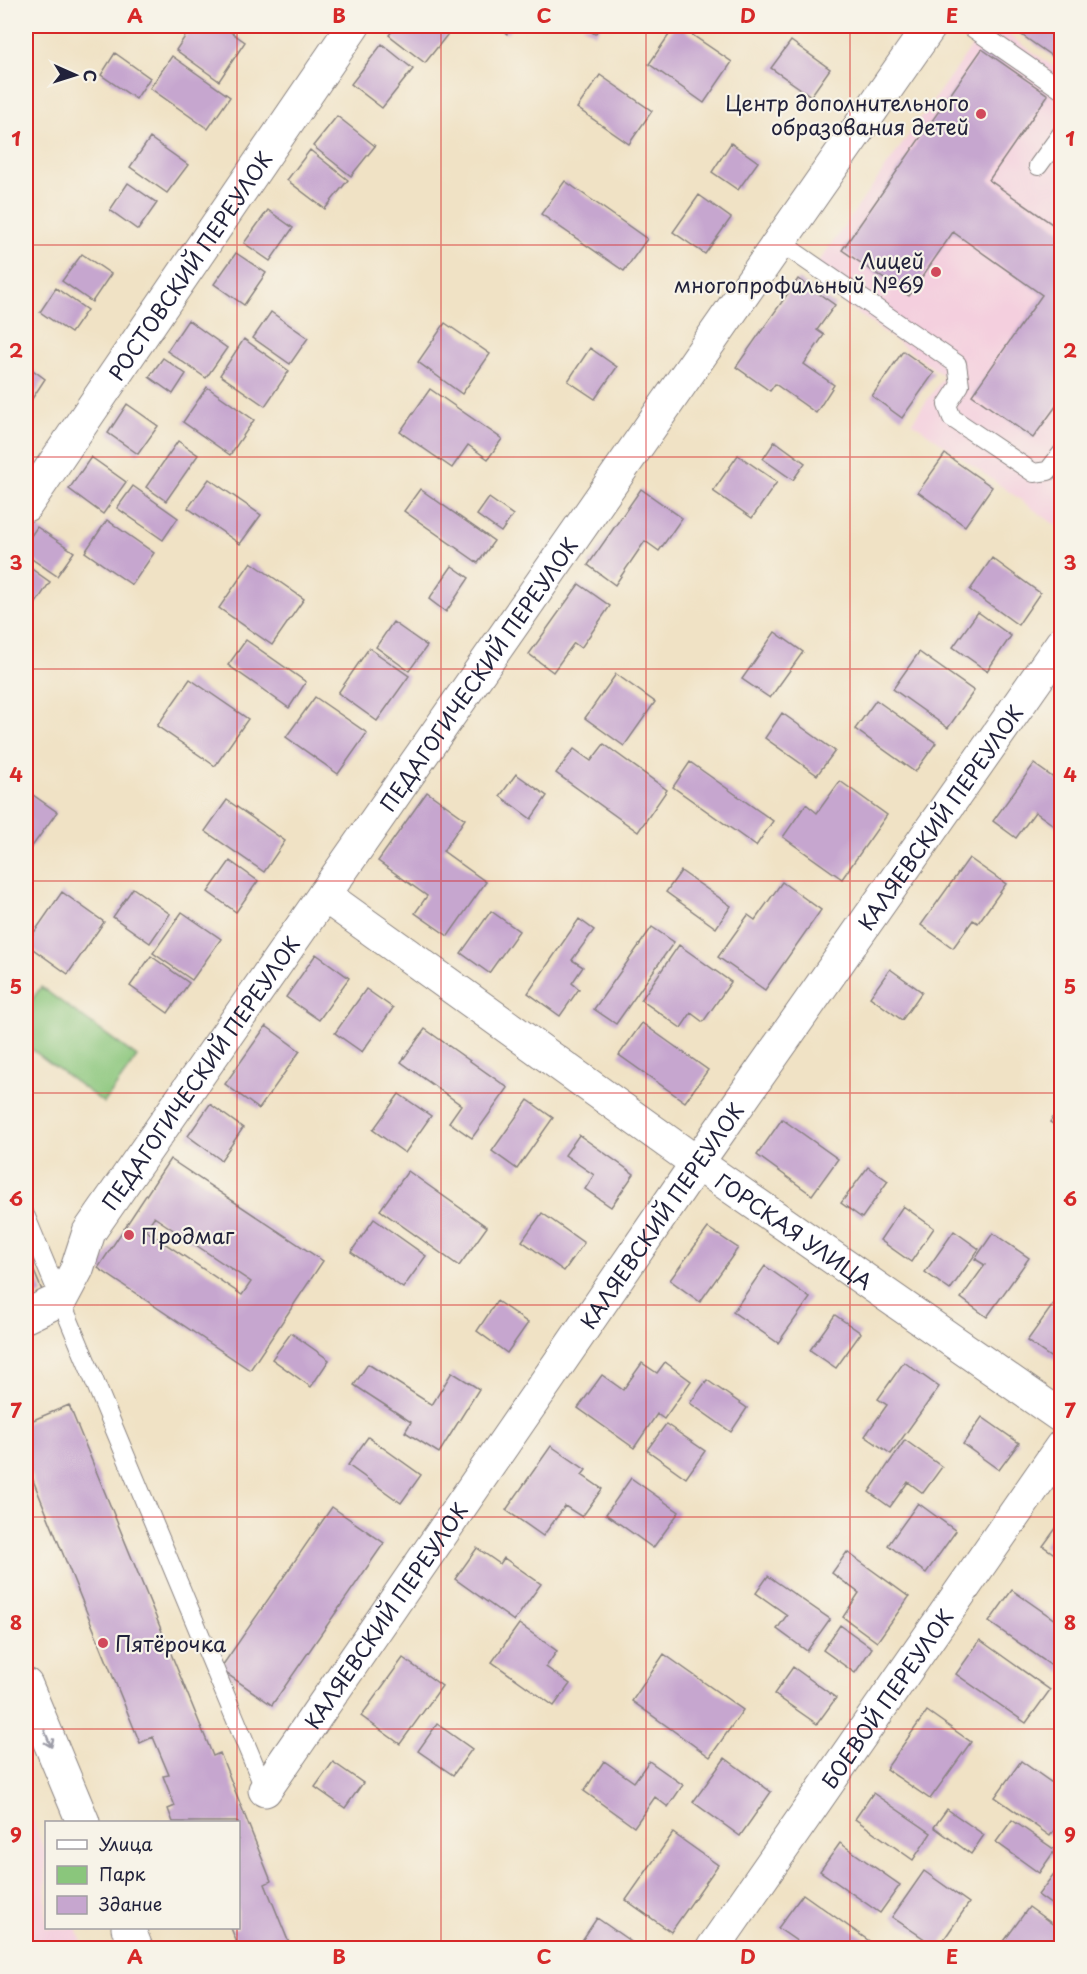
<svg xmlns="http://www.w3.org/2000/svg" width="1087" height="1974" font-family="'Playpen Sans',sans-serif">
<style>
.built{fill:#f4cfde}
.green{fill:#8ac67c;stroke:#56745c;stroke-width:1.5}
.building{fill:#c6a6cf;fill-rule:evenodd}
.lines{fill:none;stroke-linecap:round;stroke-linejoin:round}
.service-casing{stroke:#898280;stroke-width:20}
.minor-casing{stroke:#898280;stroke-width:35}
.primary-casing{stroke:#898280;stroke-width:35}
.service{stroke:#fff;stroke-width:18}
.minor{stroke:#fff;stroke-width:33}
.primary{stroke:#fff;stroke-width:33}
.oneway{stroke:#9c9ca7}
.grid{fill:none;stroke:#d62828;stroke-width:1.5;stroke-opacity:0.55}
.poi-dot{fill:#d1495b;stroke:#f7f3e8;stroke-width:2}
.labels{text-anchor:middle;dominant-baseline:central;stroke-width:4.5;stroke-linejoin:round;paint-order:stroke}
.poi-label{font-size:21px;fill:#22223b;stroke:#f7f3e8;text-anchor:end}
.street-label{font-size:21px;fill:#22223b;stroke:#f7f3e8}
.neatline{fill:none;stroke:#d62828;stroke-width:2}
.grid-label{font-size:20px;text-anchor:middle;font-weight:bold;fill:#d62828}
</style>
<rect width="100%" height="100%" fill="#f7f3e8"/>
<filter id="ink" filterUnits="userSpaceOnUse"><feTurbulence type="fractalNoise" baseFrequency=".0167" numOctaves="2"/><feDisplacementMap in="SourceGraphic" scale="12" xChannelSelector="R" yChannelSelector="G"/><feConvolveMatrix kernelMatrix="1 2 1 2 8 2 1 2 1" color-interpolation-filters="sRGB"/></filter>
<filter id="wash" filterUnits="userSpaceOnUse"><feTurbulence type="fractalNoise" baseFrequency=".008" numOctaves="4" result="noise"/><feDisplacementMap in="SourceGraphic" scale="24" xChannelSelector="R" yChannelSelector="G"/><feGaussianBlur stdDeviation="1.35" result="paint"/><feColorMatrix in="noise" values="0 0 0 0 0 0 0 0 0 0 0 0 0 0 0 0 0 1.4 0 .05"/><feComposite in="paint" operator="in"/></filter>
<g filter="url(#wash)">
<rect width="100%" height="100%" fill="#f0e2c5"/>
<path class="built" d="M986,26h10l65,46v457l-149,-107 32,-46 -136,-99z
M26,1803l20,52v73h30l9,20h-59z"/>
<path class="green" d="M41,987l96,70 -33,46 -78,-58v-37z"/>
<g id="blocks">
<path class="building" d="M192,26h30l23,16 -26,39 -43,-31z
M396,26h50l5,4 -26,33 -36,-28z
M496,26h17l-6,8z
M582,26h19l-6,8z
M675,26h4l53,36 -28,41 -55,-39z
M843,26h16l-5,7z
M1009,26h53v31l-3,4z
M791,41l39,28 -19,27 -40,-28z
M382,44l31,25 -31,39 -31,-24z
M982,49l66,46 -59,85 73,51v167l-29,40 -61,-43 70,-100 -89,-63 -44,64 -67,-46z
M115,53l35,25 -14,21 -35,-24z
M172,56l58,41 -22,32 -58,-41z
M600,75l52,36 -23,33 -52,-36z
M337,116l38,30 -24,30 -38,-30z
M150,138l38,27 -21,28 -37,-26z
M731,143l27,19 -20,28 -26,-18z
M310,150l38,30 -23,29 -38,-29z
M565,181l82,58 -23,32 -83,-57z
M128,183l29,20 -19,27 -28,-20z
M699,195l32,23 -26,36 -32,-22z
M268,210l25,18 -23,33 -26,-18z
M236,253l30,20 -22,32 -30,-21z
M82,254l29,20 -19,28 -30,-21z
M798,279l37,26 -18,25 7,5 -20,29 30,21 -18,28 -41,-29 -5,7 -34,-24z
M56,288l31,22 -16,23 -31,-21z
M271,312l37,26 -18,26 -37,-26z
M188,320l39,28 -21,30 -39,-27z
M445,323l45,31 -28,40 -44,-32z
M244,339l45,32 -24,35 -45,-31z
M590,348l27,19 -22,32 -27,-18z
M903,351l31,22 -32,45 -30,-22z
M163,358l23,16 -13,20 -24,-17z
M26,365l19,14 -17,26 -2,-2z
M207,387l47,33 -24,35 -47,-33z
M430,389l72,50 -14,20 -20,-14 -16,23 -52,-36z
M127,404l31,22 -20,28 -30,-21z
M178,441l20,14 -32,46 -20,-14z
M775,441l30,22 -12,17 -30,-21z
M945,454l47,33 -27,39 -47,-34z
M738,455l39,27 -25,36 -39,-27z
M91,457l35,25 -23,32 -34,-25z
M209,479l52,36 -21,29 -52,-36z
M133,486l45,32 -15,22 -46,-32z
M420,489l74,52 -16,22 -74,-52z
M641,489l41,29 -23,33 -14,-10 -30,44 -27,-20z
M489,498l24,17 -12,17 -24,-17z
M107,520l47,33 -22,32 -47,-33z
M37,527l37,25 -17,24 -31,-21v-12z
M992,558l48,35 -22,32 -48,-35z
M251,562l53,37 -32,46 -53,-37z
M26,565l24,17 -18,27 -6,-5z
M452,566l17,12 -23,34 -17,-13z
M579,584l31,22 -29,42 -7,-5 -21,29 -24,-18z
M978,612l33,24 -24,35 -34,-24z
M393,622l34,24 -18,25 -33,-24z
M775,632l28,20 -33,46 -28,-19z
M246,640l60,42 -17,26 -61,-43z
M369,648l40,28 -32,45 -39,-28z
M919,652l55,39 -26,37 -55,-39z
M616,674l39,28 -31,44 -39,-28z
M190,679l58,40 -33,47 -58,-40z
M315,697l52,36 -29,41 -52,-37z
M876,700l60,43 -21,29 -60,-43z
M782,713l53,38 -18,24 -52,-37z
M604,744l63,46 -29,42 -82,-59 18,-24 17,12z
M690,762l83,59 -17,25 -83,-59z
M1034,764l28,20v47l-27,-19 -19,26 -23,-17z
M516,774l31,22 -16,23 -31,-23z
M840,781l47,34 -45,64 -59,-42 23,-33 11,9z
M26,790l31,22 -26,36 -5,-4z
M427,792l38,27 -22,32 43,31 -38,54 -33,-23 12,-17 -49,-35z
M227,800l58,41 -21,31 -59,-41z
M969,858l37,26 -28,39 -5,-3 -20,28 -32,-23z
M230,861l28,20 -22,31 -28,-20z
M681,871l50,35 -15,22 -50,-36z
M782,882l39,28 -56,80 -47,-33 30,-42 7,5z
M133,888l37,26 -20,29 -37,-26z
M62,892l42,30 -36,52 -42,-30z
M491,911l28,20 -30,42 -28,-20z
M182,912l39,27 -29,41 -39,-27z
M579,919l15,11 -22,30 11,7 -11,16 7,6 -19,27 -32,-23z
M652,927l22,15 -58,82 -22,-15z
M679,945l52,37 -28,40 -12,-9 -10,15 -40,-28z
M316,954l33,24 -30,42 -33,-23z
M151,956l38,27 -21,30 -38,-27z
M890,969l32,23 -20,28 -32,-23z
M366,989l27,19 -31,44 -27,-19z
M642,1023l66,47 -23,32 -66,-47z
M266,1026l34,25 -41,58 -34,-25z
M425,1029l83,59 -36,50 -23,-16 12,-17 -60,-43z
M399,1094l32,22 -26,37 -32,-23z
M528,1100l25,18 -36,51 -25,-18z
M210,1104l33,24 -22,32 -33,-24z
M1062,1105v25l-12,-8z
M782,1119l56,40 -26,36 -55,-40z
M579,1135l55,39 -23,33 -26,-18 9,-14 -29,-20z
M170,1159l153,102 -73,109 -152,-102zM154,1217l97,65 -9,13 -97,-65z
M868,1167l20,14 -26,37 -21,-15z
M408,1171l79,56 -28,39 -79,-56z
M903,1206l31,22 -23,34 -31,-22z
M542,1213l42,30 -20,28 -42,-30z
M374,1219l52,37 -23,32 -52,-36z
M708,1228l30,20 -38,54 -30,-22z
M954,1231l25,18 -29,41 -25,-18z
M993,1233l36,25 -42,59 -26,-19 24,-33 -10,-6z
M26,1252l17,41 -17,8z
M765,1266l45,32 -32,45 -45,-31z
M1062,1292v73l-35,-24z
M497,1301l31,22 -21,30 -30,-22z
M835,1315l26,18 -25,35 -26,-18z
M291,1333l38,27 -18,27 -39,-28z
M665,1362l26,19 -27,38 -7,-5 -23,34 -56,-40 24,-33 21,15 19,-27 15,10z
M904,1362l35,25 -48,67 -26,-18 22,-31 -9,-6z
M368,1364l64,41 20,-33 27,17 -40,64 -34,-21 6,-10 -57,-37z
M707,1380l40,28 -16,24 -41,-29z
M69,1405l144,351 7,-3 51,128 -6,3 26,64h-67l13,-5 -6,-15h7v-106h-65l-5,-13 7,-3 -12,-30 6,-1 -16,-38 -13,6 -114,-280v-40z
M982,1417l37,26 -20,27 -36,-26z
M666,1424l39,27 -19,27 -39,-28z
M368,1437l53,38 -20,28 -53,-38z
M905,1440l37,27 -19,26 -15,-11 -18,25 -21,-15z
M551,1446l35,24 -4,5 20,14 -20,28 -17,-11 -22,30 -37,-26z
M631,1478l48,34 -26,36 -47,-34z
M918,1503l38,28 -30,42 -38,-28z
M332,1507l52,36 -112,162 -52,-36z
M1062,1520v39l-19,-13z
M477,1548l23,16 4,-6 37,26 -27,37 -59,-42z
M847,1552l62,45 -32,45 -34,-25 16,-24 -27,-20z
M768,1576l62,43 -23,32 -30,-22 10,-14 -31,-22z
M1012,1590l50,35v48l-73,-51z
M519,1624l38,27 -11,16 24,17 -16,22 -62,-44z
M840,1625l32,23 -17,25 -32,-23z
M980,1640l70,50 -24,33 -70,-49z
M664,1654l79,56 -33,47 -78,-56z
M403,1658l39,28 -42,58 -39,-28z
M793,1667l43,31 -19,26 -43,-30z
M927,1711l44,31 -41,57 -44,-30z
M437,1724l35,25 -19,26 -35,-24z
M725,1758l46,34 -31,44 -47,-34z
M604,1761l30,21 15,-21 34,24 -15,22 -13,-10 -21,30 -50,-36z
M1021,1761l41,29v29l-12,17 -55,-39z
M333,1762l30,21 -18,25 -30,-21z
M873,1793l58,40 -18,27 -58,-41z
M947,1809l37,26 -13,19 -37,-27z
M1012,1820l43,30 -16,23 -43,-31z
M673,1833l45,32 -47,67 -45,-32z
M840,1843l60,42 -20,28 -60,-42z
M1062,1863v49l-24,-17z
M924,1871l45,32 -31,45 -46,-31z
M803,1894l76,54h-72l-29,-20z
M1029,1907l33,24v17h-63z
M597,1918l43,30h-49l-10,-6z"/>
</g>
</g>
<g filter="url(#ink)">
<use href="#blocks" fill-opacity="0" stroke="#898280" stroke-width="1.5"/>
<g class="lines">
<defs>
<path id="service" d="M970,26l92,64
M1038,166l24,-33
M780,242l177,122 3,21 -13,20 5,13 82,55 14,-2 14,-18
M26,1217l239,573"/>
<g id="minor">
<path id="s1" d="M26,505l327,-479"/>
<path id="s2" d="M324,895l373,268 365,254"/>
<path id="s3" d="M26,1316l35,-17 16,-30 12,-37 841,-1206"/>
<path id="s4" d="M265,1790l432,-627 365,-520"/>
<path id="s5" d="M713,1948l349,-502"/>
</g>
<path id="primary" d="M26,1685l57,137
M128,1928l8,20"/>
</defs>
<use href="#service" class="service-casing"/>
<use href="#minor" class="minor-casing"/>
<use href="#primary" class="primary-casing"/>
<use href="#service" class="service"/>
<use href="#minor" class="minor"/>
<use href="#primary" class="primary"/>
</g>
<defs><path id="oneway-shaft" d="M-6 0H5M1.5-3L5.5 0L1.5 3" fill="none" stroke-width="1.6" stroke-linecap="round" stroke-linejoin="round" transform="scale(1.5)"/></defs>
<use class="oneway" href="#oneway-shaft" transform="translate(48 1739) rotate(67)"/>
</g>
<path class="grid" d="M237,26v1796M441,26v1922M646,26v1922M850,26v1922M26,245h1036M26,457h1036M26,669h1036M26,881h1036M26,1093h1036M26,1305h1036M26,1517h1036M26,1729h1036M237,1928v20"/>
<g class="poi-dot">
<circle cx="981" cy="114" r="6"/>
<circle cx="936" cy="272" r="6"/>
<circle cx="129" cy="1235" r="6"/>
<circle cx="103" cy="1643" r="6"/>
</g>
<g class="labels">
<g class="poi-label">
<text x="969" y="102">Центр дополнительного<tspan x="969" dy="24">образования детей</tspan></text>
<text x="924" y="260">Лицей<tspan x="924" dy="24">многопрофильный №69</tspan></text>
<text x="141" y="1235" text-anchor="start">Продмаг</text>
<text x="115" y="1643" text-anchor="start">Пятёрочка</text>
</g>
<g class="street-label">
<text stroke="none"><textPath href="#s1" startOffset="290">РОСТОВСКИЙ ПЕРЕУЛОК</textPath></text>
<text stroke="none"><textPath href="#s3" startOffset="792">ПЕДАГОГИЧЕСКИЙ ПЕРЕУЛОК</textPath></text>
<text stroke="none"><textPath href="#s4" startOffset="1184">КАЛЯЕВСКИЙ ПЕРЕУЛОК</textPath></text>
<text stroke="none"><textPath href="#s3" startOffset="306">ПЕДАГОГИЧЕСКИЙ ПЕРЕУЛОК</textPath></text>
<text stroke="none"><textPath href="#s4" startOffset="698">КАЛЯЕВСКИЙ ПЕРЕУЛОК</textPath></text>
<text stroke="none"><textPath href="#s2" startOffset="578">ГОРСКАЯ УЛИЦА</textPath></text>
<text stroke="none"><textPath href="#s4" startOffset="212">КАЛЯЕВСКИЙ ПЕРЕУЛОК</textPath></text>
<text stroke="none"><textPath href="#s5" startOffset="304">БОЕВОЙ ПЕРЕУЛОК</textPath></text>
</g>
</g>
<rect width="1087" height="1974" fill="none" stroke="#f7f3e8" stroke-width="66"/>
<rect x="45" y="1821" width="195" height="108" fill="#f7f3e8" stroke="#a29fa3" stroke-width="1.5"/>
<rect x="57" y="1840" width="30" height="9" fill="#ffffff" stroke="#a29fa3" stroke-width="1.5"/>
<text x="99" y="1851" font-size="18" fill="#22223b">Улица</text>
<rect x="57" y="1866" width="30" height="18" fill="#8ac67c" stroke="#a29fa3" stroke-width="1.5"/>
<text x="99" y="1881" font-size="18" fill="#22223b">Парк</text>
<rect x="57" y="1896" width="30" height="18" fill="#c6a6cf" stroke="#a29fa3" stroke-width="1.5"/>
<text x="99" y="1911" font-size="18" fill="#22223b">Здание</text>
<g transform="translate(75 75) rotate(93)" stroke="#f7f3e8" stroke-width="4.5" paint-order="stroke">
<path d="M0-4.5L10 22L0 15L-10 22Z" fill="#22223b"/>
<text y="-9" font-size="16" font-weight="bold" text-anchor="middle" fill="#22223b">С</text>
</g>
<rect x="33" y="33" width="1021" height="1908" class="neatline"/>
<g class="grid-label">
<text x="135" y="23">A</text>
<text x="339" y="23">B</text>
<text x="544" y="23">C</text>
<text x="748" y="23">D</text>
<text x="952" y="23">E</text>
<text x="16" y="146">1</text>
<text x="1070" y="146">1</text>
<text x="16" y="358">2</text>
<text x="1070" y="358">2</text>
<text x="16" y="570">3</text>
<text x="1070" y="570">3</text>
<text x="16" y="782">4</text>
<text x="1070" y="782">4</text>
<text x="16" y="994">5</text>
<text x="1070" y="994">5</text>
<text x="16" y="1206">6</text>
<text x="1070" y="1206">6</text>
<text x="16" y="1418">7</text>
<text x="1070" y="1418">7</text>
<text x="16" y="1630">8</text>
<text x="1070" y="1630">8</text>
<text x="16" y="1842">9</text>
<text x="1070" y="1842">9</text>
<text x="135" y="1964">A</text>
<text x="339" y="1964">B</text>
<text x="544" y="1964">C</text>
<text x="748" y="1964">D</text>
<text x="952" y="1964">E</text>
</g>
</svg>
